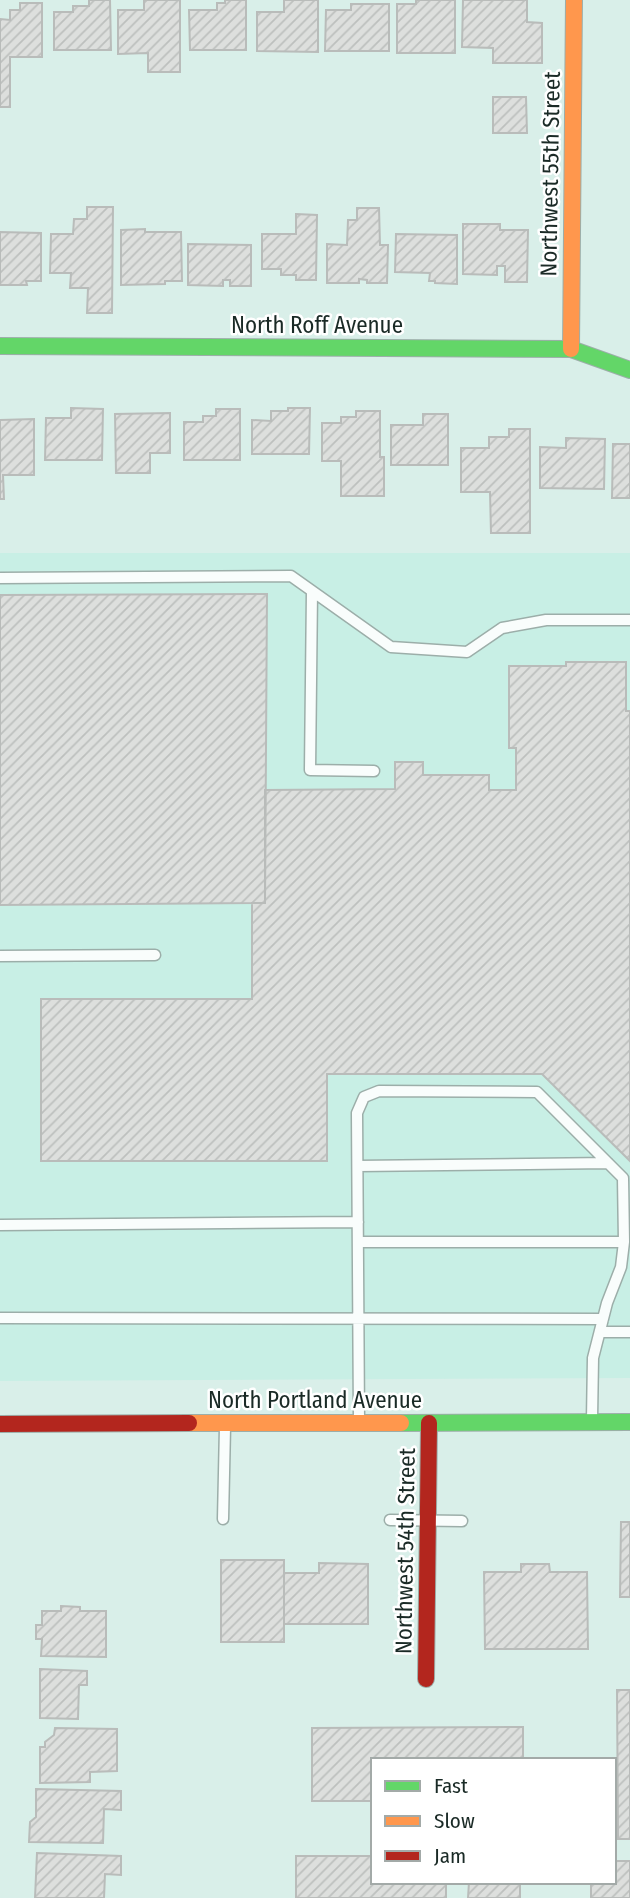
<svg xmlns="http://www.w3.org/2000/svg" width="630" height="1898" font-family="'Fira Sans Condensed',sans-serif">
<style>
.built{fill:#c8efe5}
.building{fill:url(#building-hatch);stroke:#b9bcba;stroke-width:2}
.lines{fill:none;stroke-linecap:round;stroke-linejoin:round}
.lane-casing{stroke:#9caea9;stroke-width:13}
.fast-casing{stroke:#9caea9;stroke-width:18}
.slow-casing{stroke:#9caea9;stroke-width:18}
.jam-casing{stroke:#9caea9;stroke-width:18}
.lane{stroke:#f9fdfc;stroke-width:10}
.fast{stroke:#63d668;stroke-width:16}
.slow{stroke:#ff974d;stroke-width:16}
.jam{stroke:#b3261e;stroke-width:16}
.labels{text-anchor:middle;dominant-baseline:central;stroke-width:5;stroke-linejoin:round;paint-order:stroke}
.street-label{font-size:23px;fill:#1a2a26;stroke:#fff}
</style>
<defs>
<pattern id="building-hatch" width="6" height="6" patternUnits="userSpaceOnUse" patternTransform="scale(1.75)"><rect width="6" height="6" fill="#dddfdd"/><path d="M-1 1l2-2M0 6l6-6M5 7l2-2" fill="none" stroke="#bdc0be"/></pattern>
</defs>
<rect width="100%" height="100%" fill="#d9efe9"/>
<path class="built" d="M0,553h630v825l-630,3z"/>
<path class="building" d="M89,0h21l1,50h-57v-38h19v-6h16z
M144,0h36v72h-32v-19l-30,1v-44h26z
M225,0h21v50h-56l-1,-40h28v-7h8z
M284,0h34v52l-61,-1v-39h27z
M416,0h39v53h-58v-49h19z
M463,0h64v22l15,1v40h-49v-15l-31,-1z
M20,3h22v54h-32v50h-10v-88l10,1v-10h10z
M351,4h38v47h-64l1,-41h25z
M493,97h33l1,36h-34z
M87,207h26l-1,106h-25l1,-25h-18l1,-15h-21l1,-39h22l1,-15h13z
M357,208h22l1,37h8l-1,38h-20v-3l-8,-1v4h-32v-39l20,1 1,-25h9z
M296,214l21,1 -1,65h-20v-5h-15v-6h-19v-35h34z
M463,224h37v6h28l-1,52h-22v-16h-8v9l-34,-1z
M145,229v3h36l1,49h-17v3l-44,1v-55z
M0,232l41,1v48h-15l1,4h-27z
M396,234l61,1v49l-22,-1v-2h-6l1,-8 -35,-1z
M188,244l63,1v41h-21v-6h-7v6l-35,-1z
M71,408l32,1 -1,51h-57l1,-42h25z
M288,408h22l-1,46h-57v-34l19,1v-10h17z
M216,409h24v51h-56v-38h19v-6h13z
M356,411h24v46h4v39h-43v-35h-19v-38h19v-6h15z
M170,413v40h-20v20h-34l-1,-59z
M423,414h25v51h-57v-40h32z
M34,419v56h-31l1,24h-4v-79z
M509,429h21v104h-39l-1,-41h-29v-44h28v-11h20z
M566,438l39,1 -1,50 -64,-1v-41l26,1z
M613,444h17v54h-18z
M267,594l-2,309 -265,2v-310z
M566,662h60v49h4v450l-88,-87h-215v87h-286v-162h211v-96h13v-113l130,-1v-27h28v13h66v15h27v-42h-7v-82h57z
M621,1522h9v75h-10z
M221,1560h63v82h-63z
M319,1563l49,1v60h-84v-51h35z
M521,1564h28l1,8h37l1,77h-103l-1,-77h37z
M61,1606l19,1v4h26v46l-65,-1 1,-17h-6v-14h6v-14h19z
M40,1669l47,2v14h-8l-1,34 -38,-1z
M617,1690h13v149h-12z
M523,1727v33h-150v41h-61v-73z
M55,1728l62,1v42l-27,1v10l-50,1v-36h5v-5l9,-7z
M36,1789l85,2v19l-17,-1 -1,34 -74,-1 1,-20 6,-5z
M37,1853l84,3v19l-16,-1 -1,24h-69z
M296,1856h77v26h73v16h-150z
M614,1861h16v37h-39v-16h23z
M469,1882h51v16h-52z"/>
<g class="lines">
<defs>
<path id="lane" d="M0,578l291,-2 100,71 76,5 35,-24 44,-8h84
M312,591l-2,179 64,1
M0,956l155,-1
M358,1166l250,-3
M0,1225l358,-3
M358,1242h266
M0,1318l603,1
M600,1332h30
M359,1421l-2,-308 7,-16 15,-6 158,1 86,86 1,64 -3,25 -14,36 -14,55 -1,61
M223,1519l2,-92
M390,1520l72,1"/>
<path id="fast" d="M0,346l571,3 59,21
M401,1423l229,-1"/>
<path id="slow" d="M571,349l3,-349
M189,1423h212"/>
<path id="jam" d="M0,1424l189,-1
M426,1679l3,-256"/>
</defs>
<use href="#lane" class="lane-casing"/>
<use href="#fast" class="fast-casing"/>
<use href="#slow" class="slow-casing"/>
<use href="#jam" class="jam-casing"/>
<use href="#lane" class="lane"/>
<use href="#fast" class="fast"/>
<use href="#slow" class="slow"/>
<use href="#jam" class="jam"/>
</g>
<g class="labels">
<g class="street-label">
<text transform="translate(550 174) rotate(-89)">Northwest 55th Street</text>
<text x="317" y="325">North Roff Avenue</text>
<text x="315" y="1400">North Portland Avenue</text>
<text transform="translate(405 1551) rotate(-89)">Northwest 54th Street</text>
</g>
</g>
<rect x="371" y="1758" width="245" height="126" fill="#ffffff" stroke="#a3aaa8" stroke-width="2"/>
<rect x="385" y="1781" width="35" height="10" fill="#63d668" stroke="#a3aaa8" stroke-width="2"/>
<text x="434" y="1793" font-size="21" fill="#1a2a26">Fast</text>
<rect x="385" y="1816" width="35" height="10" fill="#ff974d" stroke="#a3aaa8" stroke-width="2"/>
<text x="434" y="1828" font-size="21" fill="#1a2a26">Slow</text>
<rect x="385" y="1851" width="35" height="10" fill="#b3261e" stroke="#a3aaa8" stroke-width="2"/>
<text x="434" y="1863" font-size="21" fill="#1a2a26">Jam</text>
</svg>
